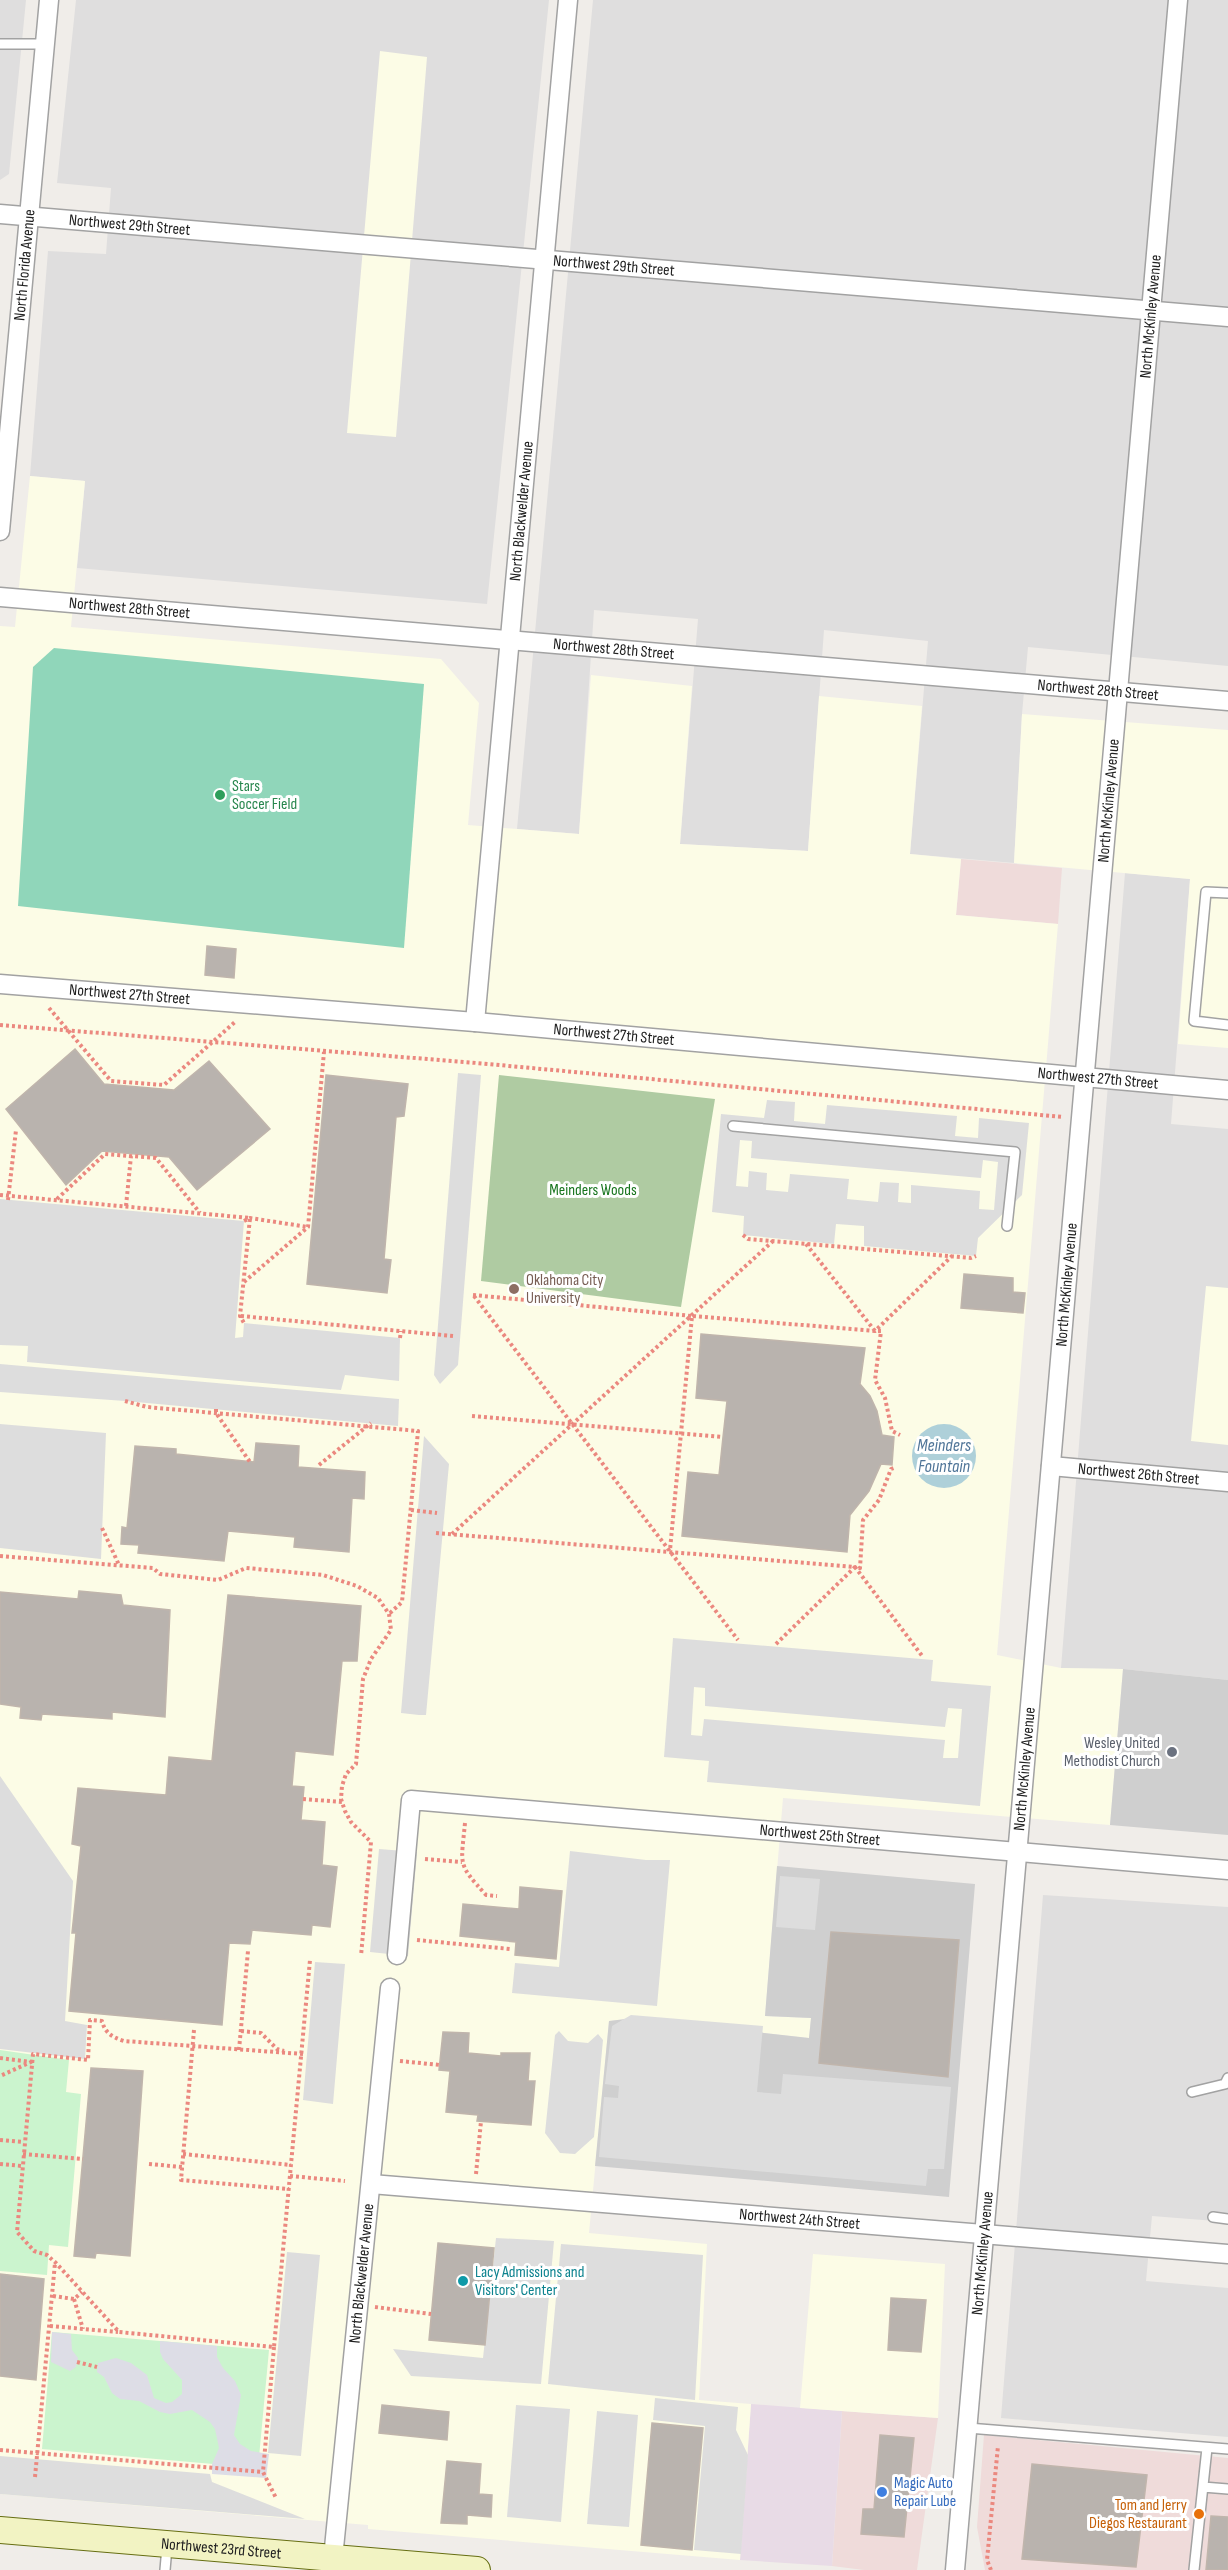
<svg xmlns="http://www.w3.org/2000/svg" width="1228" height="2570" font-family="'Sofia Sans Condensed',sans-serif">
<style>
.residential{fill:#dfdede}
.commercial{fill:#efdbda}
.industrial{fill:#e8dbe6}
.education{fill:#fcfce6}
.religious{fill:#cfcfcf}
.forest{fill:#afcba2}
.park{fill:#cbf4ce}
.pitch{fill:#90d6ba}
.parking{fill:#ddd;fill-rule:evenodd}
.plaza{fill:#dddde6}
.water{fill:#aed0d9}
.building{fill:#b9b3ae;stroke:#c0b5ac;stroke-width:1.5}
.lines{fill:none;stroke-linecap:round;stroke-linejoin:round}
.service-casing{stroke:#a2a2a2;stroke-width:12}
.minor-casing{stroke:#a2a2a2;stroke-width:21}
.secondary-casing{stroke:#666e12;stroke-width:28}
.path{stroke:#eb887f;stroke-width:4;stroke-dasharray:3 3;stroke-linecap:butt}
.service{stroke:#fff;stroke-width:9}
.minor{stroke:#fff;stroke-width:18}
.secondary{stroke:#f2f3c3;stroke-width:26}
.leisure-dot{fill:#2e9e5b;stroke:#fff;stroke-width:2}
.education-dot{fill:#8d6e63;stroke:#fff;stroke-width:2}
.worship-dot{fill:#6b7280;stroke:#fff;stroke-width:2}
.culture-dot{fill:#0f9aa8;stroke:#fff;stroke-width:2}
.shop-dot{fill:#3f7fe0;stroke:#fff;stroke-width:2}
.food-dot{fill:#e8710a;stroke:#fff;stroke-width:2}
.labels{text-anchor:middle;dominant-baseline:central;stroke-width:6;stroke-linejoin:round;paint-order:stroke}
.street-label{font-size:16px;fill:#212121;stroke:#fff}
.leisure-label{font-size:16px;fill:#27864d;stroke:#fff;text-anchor:start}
.park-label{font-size:16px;fill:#18751e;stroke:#fff}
.education-label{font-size:16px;fill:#785e54;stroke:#fff;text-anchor:start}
.worship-label{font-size:16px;fill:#5b616d;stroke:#fff;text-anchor:end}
.culture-label{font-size:16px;fill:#0d838f;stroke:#fff;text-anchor:start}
.shop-label{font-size:16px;fill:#366cbe;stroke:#fff;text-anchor:start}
.food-label{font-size:16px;fill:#c56008;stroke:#fff;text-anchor:end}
.water-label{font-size:18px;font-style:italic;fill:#507598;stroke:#fff}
</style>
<rect width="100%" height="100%" fill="#f0ede9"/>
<path class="residential" d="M0,0h26l-17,174 -9,6z
M76,0h473l-62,604 -410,-36 8,-87 -55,-5 18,-225 58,3 5,-66 -54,-5z
M593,0h635v666l-200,-19 -6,67 -8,149 -104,-9 18,-213 -104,-11 -16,221 -128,-7 18,-225 -104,-9 -15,224 -62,-5z
M1125,873l65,6 -19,245 57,5v551l-105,-11 -62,-1z
M1043,1895l185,12v315l-76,-6 -6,65 82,7v149l-227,-19z"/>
<path class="commercial" d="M961,859l101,9 -4,56 -102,-9z
M842,2411l96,7 -21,152h-53l-32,-4z
M984,2435l244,23v112h-243l-8,-43z"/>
<path class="industrial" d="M751,2404l91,7 -10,155 -92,-6z"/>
<path class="education" d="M380,51l47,6 -31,380 -49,-4z
M30,476l55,5 -14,146 370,32 38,44 -11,122 111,9 12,-159 101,11 -12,158 128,7 11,-155 103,10 -12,148 51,5 -5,56 102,9 -61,731 64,13 62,1 -13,156 -327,-27 -18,218 46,2 -2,20 -175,-20 -25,3 -20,212 118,11 -8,156 52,4 -11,156 -372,-31v-4l-368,-31v-1868l15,1z
M1022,714l206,16v318l-50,-4 12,-165 -176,-16z
M1206,1286l22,2v157l-37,-4z
M813,2254l132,10 -7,154 -138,-10z"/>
<path class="religious" d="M1123,1669l105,11v155l-118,-10z
M777,1866l198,18 -26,313 -354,-31 14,-145 25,-3 175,20 2,-20 -46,-2z"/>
<path class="forest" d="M499,1075l216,24 -34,208 -200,-26z"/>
<path class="park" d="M0,2050l69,10 -3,32 15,2 -13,153 -19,-2 -2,30 -47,-4z
M52,2332l217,18 -11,118 -216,-19z"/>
<path class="pitch" d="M54,648l370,36 -20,264 -386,-42 15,-239z"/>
<path class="parking" d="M458,1073l23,2 -23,290 -18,19 -6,-9z
M767,1100l28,2 -1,19 31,3 2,-19 130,11 -2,20 23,2 1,-20 50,5 -7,72 -44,43 -2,18 -112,-10v-20l-28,-2 -2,20 -91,-9 1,-19 -32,-4 9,-98 43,4zM740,1140l12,1 -1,17 230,20 2,-18 15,2 -4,48 -15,-1 1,-18 -69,-6v18l-13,-1 1,-19 -19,-1 -2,20 -31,-3 2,-20 -59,-5 -2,18 -22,-2 1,-17 -18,-2 -1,16 -12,-1z
M0,1199l244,22 -9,117 8,-1 1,-14 156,15 -1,43 -54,-6 -4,15 -314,-28 1,-16 -28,-1z
M0,1364l399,35 -1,27 -273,-25 -125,-9z
M0,1424l106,9 -5,126 -101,-11z
M424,1436l25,28 -23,251h-7l-18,-2z
M673,1638l260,22 -2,21 60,5 -11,120 -273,-24 2,-21 -45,-4zM694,1687l11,1v18l240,21 3,-19 14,1 -4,49h-15l2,-18 -241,-21 -2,17 -11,-1z
M0,1776l73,105 -8,140 22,4 -2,34 -85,-10z
M379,1849l38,3 -9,104 -38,-4z
M570,1851l76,9h24l-13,146 -145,-13 3,-30 44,4z
M780,1876l40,3 -5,51 -39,-3z
M315,1962l30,2 -12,140 -30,-4z
M631,2015l132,11 -6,66 24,2 2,-20 168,13 -7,82h-16l-2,17 -327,-29 5,-60 14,1 1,-12 -14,-2 7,-58z
M559,2031l9,10 20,2 10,-9 5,6 -9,97 -19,17 -15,-1 -15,-20 10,-98z
M496,2238l58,3 -13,143 -130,-8 -18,-27 90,9z
M561,2244l142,11 -8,145 -147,-16z
M287,2252l33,3 -19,201 -33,-3z
M655,2398l83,9 -2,23 12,25 -7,99 -47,-4 11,-124 -52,-6z
M516,2405l54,4 -9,113 -54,-5z
M597,2411l41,4 -9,112 -42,-3z
M0,2456l210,18 2,8 93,37 -305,-25z"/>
<path class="plaza" d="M52,2332l19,2 1,16 6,8 -2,9 -6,4 -19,-9z
M160,2341l57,5v11l6,11 12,13 6,14 -7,40 6,9 11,7 18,3 -3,24 -54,-4v-10l7,-16 -4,-19 -5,-7 -18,-12 -22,4 -10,-2 -21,-11 -19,-2 -8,-6 -8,-16 -7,-5 1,-9 18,-5 15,5 16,12 7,23 12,5 6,-1 10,-8v-14l-19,-21 -3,-7z"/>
<path class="water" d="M912 1456a32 32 0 1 1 64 0a32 32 0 1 1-64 0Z"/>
<path class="building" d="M207,946l29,3 -2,29 -29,-3z
M75,1049l29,35 70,6 35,-29 61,68 -73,61 -28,-33 -67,-6 -36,34 -60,-76z
M326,1075l82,9 -4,32 -8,1 -12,142 7,1 -4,33 -80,-9z
M964,1274l49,4v14l12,1 -2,20 -62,-5z
M701,1334l164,14 -5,36 10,12 7,15 5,24 12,2 -2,28 -11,-1 -12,27 -19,24 -3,37 -165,-16 6,-64 31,3 4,-38 4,-36 -31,-3z
M256,1443l43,3 -1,21 67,5 -1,27 -12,-1 -3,54 -55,-5 1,-10 -67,-6 -4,30 -86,-8 1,-8 -18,-1 1,-17 5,1 8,-82 41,3v5l78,8z
M79,1591l42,4 2,10 47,5 -5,107 -53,-5v7l-70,-5 -1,6 -21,-2 1,-11 -21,-3v-112l78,7z
M228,1595l133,11 -4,55h-15l-9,94 -38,-4 -3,35 12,1 -3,33 24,2 -3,43 15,2 -7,60 -18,-2 -1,10 -59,-5 -2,14 -21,-1 -7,82 -153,-14 7,-78h-4l9,-87 -9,-2 6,-56 88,7 3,-38 43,4z
M520,1887l42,4 -6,68 -41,-4 1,-13 -56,-6 3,-32 56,5z
M831,1932l128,8 -11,137 -129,-14z
M443,2032l26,1 -1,20 33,3v-3h29l-2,28h7l-4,44 -54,-4 1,-6 -32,-3 4,-41 -11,-1z
M91,2068l52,3 -13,185 -34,-3 -1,5 -21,-2z
M438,2243l56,5 -9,97 -56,-5z
M0,2274l44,5 -8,101 -36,-4z
M891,2298l35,2 -5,52 -33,-2z
M382,2405l67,7 -2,28 -68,-7z
M652,2423l51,5 -11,122 -51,-5z
M880,2435l34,3 -10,99 -43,-3 2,-25h11z
M447,2461l34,3 -2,30 13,1 -1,22 -24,-2v9l-26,-1z
M1032,2464l115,11 -11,92 -114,-8z
M1211,2516l17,1v53h-22z"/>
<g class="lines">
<defs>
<path id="service" d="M0,44h45
M1228,893l-22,-1 -12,129 34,4
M733,1126l282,26 -8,74
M1192,2092l33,-8 3,-6
M1213,2217l15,2
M968,2428l260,21
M1203,2487l25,2
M165,2570l2,-23
M1194,2570l13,-122"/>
<g id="minor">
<path id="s1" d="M0,214l1228,103"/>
<path id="s2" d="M0,531l49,-531"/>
<path id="s3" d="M0,597l1228,104"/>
<path id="s4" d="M0,984l475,38 753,68"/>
<path id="s5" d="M475,1022l93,-1022"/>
<path id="s6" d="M1051,1466l177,16"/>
<path id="s7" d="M397,1955l14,-155 817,70"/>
<path id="s8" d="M371,2184l857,70"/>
<path id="s9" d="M333,2558l57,-570"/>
<path id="s10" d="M955,2570l223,-2570"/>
</g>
<g id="secondary">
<path id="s11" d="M0,2530l477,40"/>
</g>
</defs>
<use href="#service" class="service-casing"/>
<use href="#minor" class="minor-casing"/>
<use href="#secondary" class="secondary-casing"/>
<path class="path" d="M49,1008l62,73 53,4 71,-63
M0,1025l477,38 586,54
M0,1195l250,23 -10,98 4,7
M57,1199l48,-45 51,4 44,55
M8,1200l8,-70
M126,1206l5,-50
M244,1221l6,-3 58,9
M743,1235l5,4 223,19 5,-2
M806,1244l69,87h6l-6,49 10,18 7,33 8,4
M244,1282l64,-55 16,-175
M473,1295l219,21 -22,234
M474,1296l264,344
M241,1316l212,20
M693,1316l182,15 78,-76
M400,1338l1,-7
M125,1401l22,6 271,24 -16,171 -13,12
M216,1409v4l34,49
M472,1416l251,21
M319,1465l52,-42
M411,1510l26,3
M102,1528l17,37
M436,1533l419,34 68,90
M452,1534l321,-293
M0,1556l153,12 7,6 58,6 28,-12 77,7 34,11 21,12 11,16 2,16 -20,29 -8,20 -7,85 -10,10 -4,12 -1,13 4,12 6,11 20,20 -10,114
M776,1644l79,-77 5,1 3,-48 16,-20 12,-31 5,-2
M303,1799l39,3
M465,1823c-4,43 -8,40 21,72l11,1
M425,1859l37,3
M417,1940l93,9
M194,2030l-13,150 108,9
M241,2031l20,2 16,16 7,2
M239,2050l9,-99
M303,2054l-179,-13c-12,-4 -19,-8 -22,-20l-12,-1 -2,40 -55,-6 -16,178 17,19 13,4 9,8 63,69 155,15 36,-387
M0,2058l31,4 -31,14
M400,2061l40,4
M0,2140l24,2
M23,2154l60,5
M183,2154l108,11
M0,2164l22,2
M149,2164l33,3
M476,2174l5,-53
M290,2176l55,5
M53,2296l21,3 8,-7
M74,2299l9,30
M375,2307l56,7
M50,2326l68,6
M274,2347l-11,125 13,26
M77,2362l20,5
M0,2450l263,22
M35,2477l20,-214
M991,2570l-4,-10 11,-114"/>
<use href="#service" class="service"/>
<use href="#minor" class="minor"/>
<use href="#secondary" class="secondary"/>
</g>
<circle class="leisure-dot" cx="220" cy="795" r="6"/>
<circle class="education-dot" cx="514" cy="1289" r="6"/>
<circle class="worship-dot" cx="1172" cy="1752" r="6"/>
<circle class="culture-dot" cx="463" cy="2281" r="6"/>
<circle class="shop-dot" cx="882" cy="2492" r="6"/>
<circle class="food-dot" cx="1199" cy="2514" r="6"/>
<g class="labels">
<g class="street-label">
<text stroke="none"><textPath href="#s1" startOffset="130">Northwest 29th Street</textPath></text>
<text stroke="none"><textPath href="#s2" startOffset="267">North Florida Avenue</textPath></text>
<text stroke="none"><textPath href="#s1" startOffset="616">Northwest 29th Street</textPath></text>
<text stroke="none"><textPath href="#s10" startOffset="2262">North McKinley Avenue</textPath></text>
<text stroke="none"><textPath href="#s5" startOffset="513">North Blackwelder Avenue</textPath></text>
<text stroke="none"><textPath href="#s3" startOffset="130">Northwest 28th Street</textPath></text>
<text stroke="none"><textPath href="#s3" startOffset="616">Northwest 28th Street</textPath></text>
<text stroke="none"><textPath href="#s3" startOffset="1102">Northwest 28th Street</textPath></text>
<text stroke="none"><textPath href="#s10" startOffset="1776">North McKinley Avenue</textPath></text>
<text stroke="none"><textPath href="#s4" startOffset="130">Northwest 27th Street</textPath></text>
<text stroke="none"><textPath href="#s4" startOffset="616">Northwest 27th Street</textPath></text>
<text stroke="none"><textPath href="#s4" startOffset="1102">Northwest 27th Street</textPath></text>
<text stroke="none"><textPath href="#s10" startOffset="1290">North McKinley Avenue</textPath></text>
<text stroke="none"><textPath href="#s6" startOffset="88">Northwest 26th Street</textPath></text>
<text stroke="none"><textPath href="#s10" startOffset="804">North McKinley Avenue</textPath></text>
<text stroke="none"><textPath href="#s7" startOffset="566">Northwest 25th Street</textPath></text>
<text stroke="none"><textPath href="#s8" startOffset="430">Northwest 24th Street</textPath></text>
<text stroke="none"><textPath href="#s10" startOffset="318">North McKinley Avenue</textPath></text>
<text stroke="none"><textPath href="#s9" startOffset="286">North Blackwelder Avenue</textPath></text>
<text stroke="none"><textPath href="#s11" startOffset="222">Northwest 23rd Street</textPath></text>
</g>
<g class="leisure-label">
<text x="232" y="786">Stars<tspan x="232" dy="18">Soccer Field</tspan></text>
</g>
<g class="park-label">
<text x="593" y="1190">Meinders Woods</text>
</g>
<g class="education-label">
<text x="526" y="1280">Oklahoma City<tspan x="526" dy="18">University</tspan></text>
</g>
<g class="worship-label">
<text x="1160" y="1743">Wesley United<tspan x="1160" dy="18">Methodist Church</tspan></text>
</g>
<g class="culture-label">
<text x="475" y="2272">Lacy Admissions and<tspan x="475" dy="18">Visitors' Center</tspan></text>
</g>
<g class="shop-label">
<text x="894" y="2483">Magic Auto<tspan x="894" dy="18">Repair Lube</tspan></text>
</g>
<g class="food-label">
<text x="1187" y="2505">Tom and Jerry<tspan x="1187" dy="18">Diegos Restaurant</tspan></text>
</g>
<g class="water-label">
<text x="944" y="1445">Meinders<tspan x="944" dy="21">Fountain</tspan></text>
</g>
</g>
</svg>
